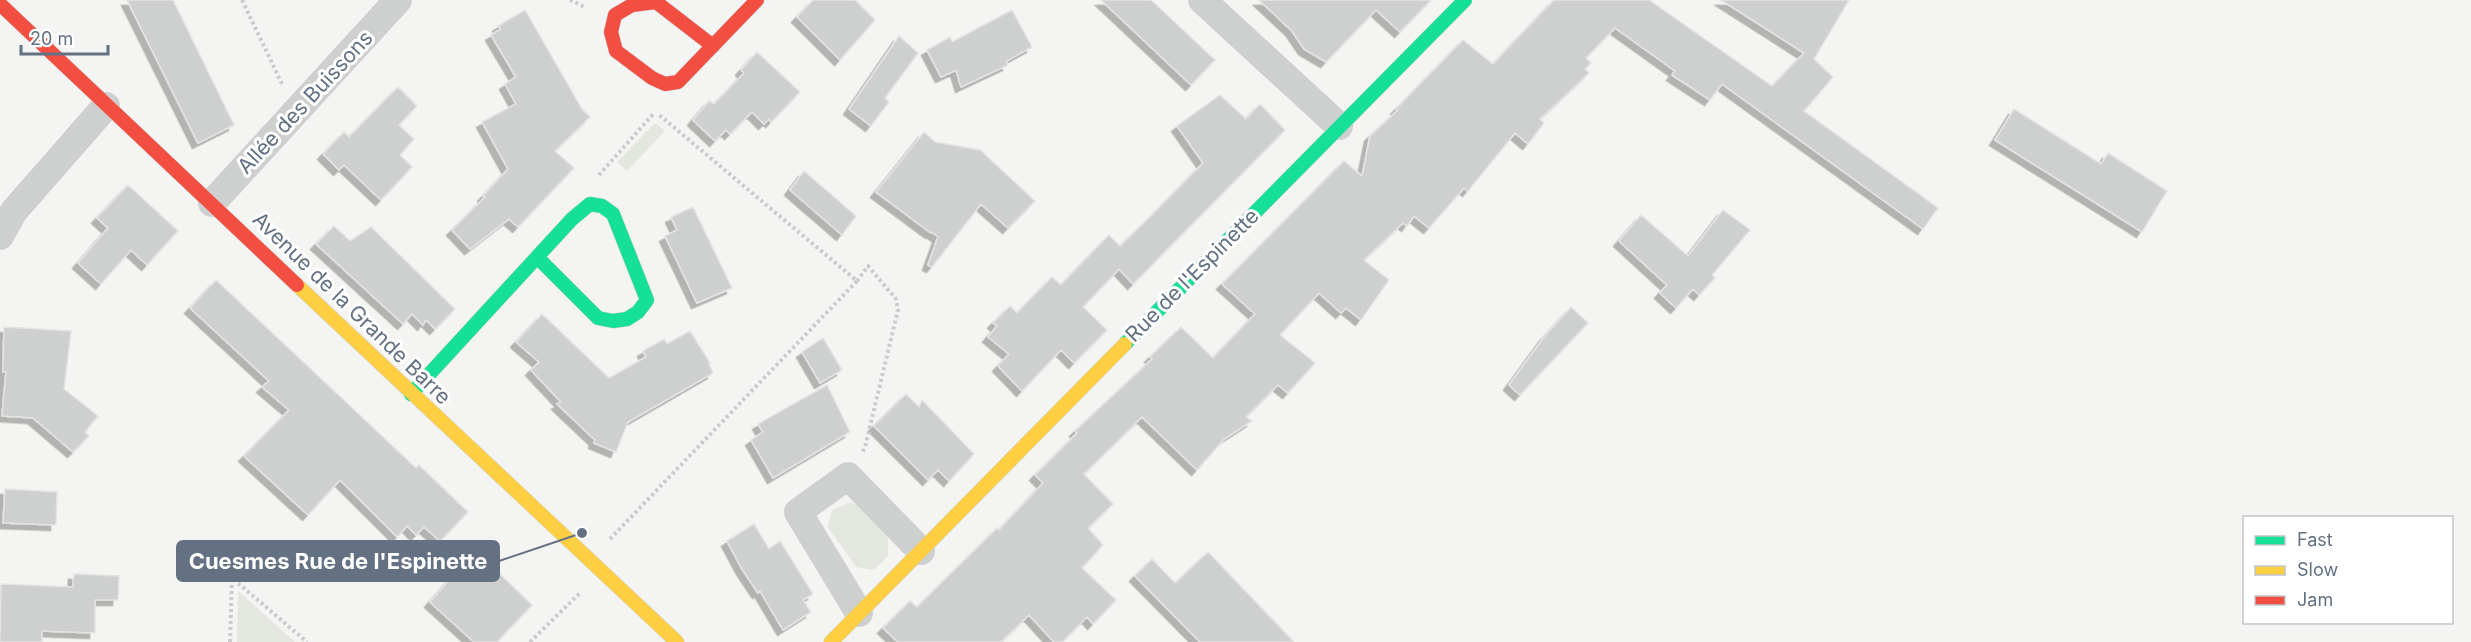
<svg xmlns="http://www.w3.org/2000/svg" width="2471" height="642" font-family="Inter,sans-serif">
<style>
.green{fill:#e3e7e0}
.building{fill:#cecfcf;stroke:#e3e3e2;stroke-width:1.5;filter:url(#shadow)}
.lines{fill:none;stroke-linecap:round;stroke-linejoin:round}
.fast-casing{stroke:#cfd1d1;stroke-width:15}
.slow-casing{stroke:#cfd1d1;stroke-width:15}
.jam-casing{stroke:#cfd1d1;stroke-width:15}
.path{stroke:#cacbcc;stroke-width:4;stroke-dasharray:3 3;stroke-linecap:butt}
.street{stroke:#cecfcf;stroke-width:28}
.fast{stroke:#16e098;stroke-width:14}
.slow{stroke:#ffcf43;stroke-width:14}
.jam{stroke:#f24e42;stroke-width:14}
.labels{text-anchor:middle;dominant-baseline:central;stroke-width:6;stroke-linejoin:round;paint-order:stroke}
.street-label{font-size:21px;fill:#637183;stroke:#fff}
.leader{fill:none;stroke:#637183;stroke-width:2}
.callout-dot{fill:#637183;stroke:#fff;stroke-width:2}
.callout{fill:#637183;stroke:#637183;stroke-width:2}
.callout-label{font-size:22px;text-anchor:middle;font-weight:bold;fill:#fff}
</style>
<defs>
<filter id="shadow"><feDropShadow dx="-5.5" dy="5.5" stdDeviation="0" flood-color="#0004"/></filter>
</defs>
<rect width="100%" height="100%" fill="#f4f4f2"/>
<path class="green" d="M655,123l10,8 -38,40 -10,-9z
M851,502l19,12 18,21v21l-14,14 -18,-3 -28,-40 4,-17z
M238,591l57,51h-58z"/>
<path class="building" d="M127,0h46l61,125 -36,18z
M813,0h42l20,20 -35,40 -43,-43z
M1101,0h50l64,60 -24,25z
M1259,0h172l-31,32 -24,-22 -50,52 -22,-13 -12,-18z
M1554,0h95l123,86 32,-33 -83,-53h128l-35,59 19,18 -29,34 134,97 -15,21 -201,-145 -12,16 -38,-25 3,-4 -60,-43 -29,30 5,5 -6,6 4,4 -49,46 4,4 -16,21 -13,-11 -47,58 -4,-3 -35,40 -15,-12 -7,10 -4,-3 -39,37 25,20 -28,40 -15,-12 -5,5 -22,-20 -39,42 35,28 -27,30 -10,-8 -32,32 6,4 -28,18 -27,31 -55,-53 -58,57 29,30 -25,24 15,17 -21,23 34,32 -23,24 -6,-7 -25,25h-8l-25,-27 -28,27h-103l-15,-14 27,-27 7,6 80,-79 2,2 44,-47 -8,-8 42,-42 -2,-2 77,-72 -2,-2 31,-30 32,31 42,-44 -33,-30 122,-123 18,15 8,-40 28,-26 -2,-1 67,-69 30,24z
M525,10l57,99 8,8 -35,34 19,17 -56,59 -9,-8 -39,30 -18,-19 33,-33 -2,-1 25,-27 -26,-47 34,-18 -11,-20 11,-7 -25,-42 10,-6 -3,-3z
M1012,10l20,37 -26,14 2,4 -47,22 -5,-17 -15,7 -14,-27 23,-13 2,5z
M899,36l19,17 -33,45 4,4 -18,24 -22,-17z
M757,52l43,40 -29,30 -2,-3 -5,5 -12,-12 -22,22 -4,-4 -11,11 -22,-21 16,-19 5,3 30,-31 -3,-3z
M398,87l19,19 -18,19 15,14 -14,16 12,12 -31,33 -37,-35 -5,5 -16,-16 21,-22 5,5z
M1220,95l26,24 14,-15 25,26 -152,154 -14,-15 -36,38 24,23 -33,33 -13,-13 -39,41 -24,-25 11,-12 -21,-17 9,-11 -4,-3 17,-17 7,7 35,-36 9,8 48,-50 11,11 33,-32 50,-51 -26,-37z
M2014,109l87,55 7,-11 59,38 -25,41 -147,-92z
M924,132l11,10 45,8 55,51 -27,27 -27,-24 -49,63 -4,-2 10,-28 -6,-5 -1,1 -55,-41z
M804,171l52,45 -14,19 -52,-45z
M128,185l50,46 -31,34 -16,-15 -30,34 -23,-21 30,-35 -11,-10z
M693,207l39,81 -35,15 -32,-67 12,-6 -6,-13z
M1723,210l27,20 -38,45 3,3 -16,17 -6,-6 -17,19 -16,-15 7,-8 -48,-44 22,-26 47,41z
M334,226l16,15 21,-14 84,82 -20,20 -9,-9 -3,5 -11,-11 -9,10 -87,-80z
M216,280l200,188 3,-3 49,47 -28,29 -16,-14 -8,8 -9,-9 -10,11 -57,-57 -32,35 -64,-59 45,-46 -27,-23 7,-6 -79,-73z
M1571,307l17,16 -68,72 -11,-10 35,-48z
M542,314l67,64 37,-21 -3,-6 21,-12 3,5 23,-13 20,32 -1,1 4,9 -85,49 -12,30 -22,-9 1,-3 -38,-36 4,-2 -30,-32 8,-8 -23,-20z
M4,327l67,4 -7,58 34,27 -13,16 4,4 -16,16 -40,-34 -31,-2 4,-44h-3z
M823,338l19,32 -22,13 -18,-31z
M827,385l23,47 -77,46 -22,-38 12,-8 -5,-8z
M906,394l13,13 3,-7 52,54 -25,27 -11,-11 -10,10 -54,-54z
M5,489l52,3 -1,33 -53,-2z
M754,524l15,25 11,-8 33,53 -10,6 8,12 -28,18 -23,-39 -2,2 -16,-24 -15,-28z
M475,550l57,55 -35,37h-23l-44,-40z
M1208,552l86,90h-94l-65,-66 17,-17 23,24z
M74,574l45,2 -1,24h-23v33l-53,-2v11h-42l1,-58 72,3z"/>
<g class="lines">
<defs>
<path id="fast" d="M1125,344l340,-344
M411,394l161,-175 18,-15 12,2 11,8 34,86 -9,12 -11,7 -14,2 -15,-3 -60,-60"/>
<path id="slow" d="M297,285l380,357
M831,642l294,-298"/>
<path id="jam" d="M0,4l297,281
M713,46l-57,-44 -24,3 -17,10 -4,17 5,19 36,27 13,6 13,-2 79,-82"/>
</defs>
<use href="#fast" class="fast-casing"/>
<use href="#slow" class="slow-casing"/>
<use href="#jam" class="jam-casing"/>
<path class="path" d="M242,0l41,86
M570,0l15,7
M599,175l55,-62
M857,281l11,-15 28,33 2,11 -33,137 -3,6
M610,539l247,-258 -199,-167
M230,642l2,-64 75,64
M530,642l51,-50"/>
<path class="street" d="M1202,0l137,126
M212,203l186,-203
M0,236l14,-25 92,-105
M859,613l-61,-101 50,-36 73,75"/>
<use href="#fast" class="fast"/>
<use href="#slow" class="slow"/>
<use href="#jam" class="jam"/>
</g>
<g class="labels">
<g class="street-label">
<text transform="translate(305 102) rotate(-47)">Allée des Buissons</text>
<text transform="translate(1192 275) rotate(-45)">Rue de l'Espinette</text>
<text transform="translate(352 308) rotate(44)">Avenue de la Grande Barre</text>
</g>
</g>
<path class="leader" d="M582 533L499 561"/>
<circle class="callout-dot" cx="582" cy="533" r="6"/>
<rect class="callout" x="177" y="541" width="322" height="40" rx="6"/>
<g class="callout-label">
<text x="338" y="569">Cuesmes Rue de l'Espinette</text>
</g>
<rect x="2243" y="516" width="210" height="108" fill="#ffffff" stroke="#c1c6cd" stroke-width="1.5"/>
<rect x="2255" y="536" width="30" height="9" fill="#16e098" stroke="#c1c6cd" stroke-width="1.5"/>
<text x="2297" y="546" font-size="18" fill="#637183">Fast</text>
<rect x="2255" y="566" width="30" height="9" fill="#ffcf43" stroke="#c1c6cd" stroke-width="1.5"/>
<text x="2297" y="576" font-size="18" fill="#637183">Slow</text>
<rect x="2255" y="596" width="30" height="9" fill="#f24e42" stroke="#c1c6cd" stroke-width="1.5"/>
<text x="2297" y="606" font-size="18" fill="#637183">Jam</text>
<path d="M21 45v9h87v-9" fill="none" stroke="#637183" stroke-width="3"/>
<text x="30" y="45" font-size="18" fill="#637183" stroke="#ffffff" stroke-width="4.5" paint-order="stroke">20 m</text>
</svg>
